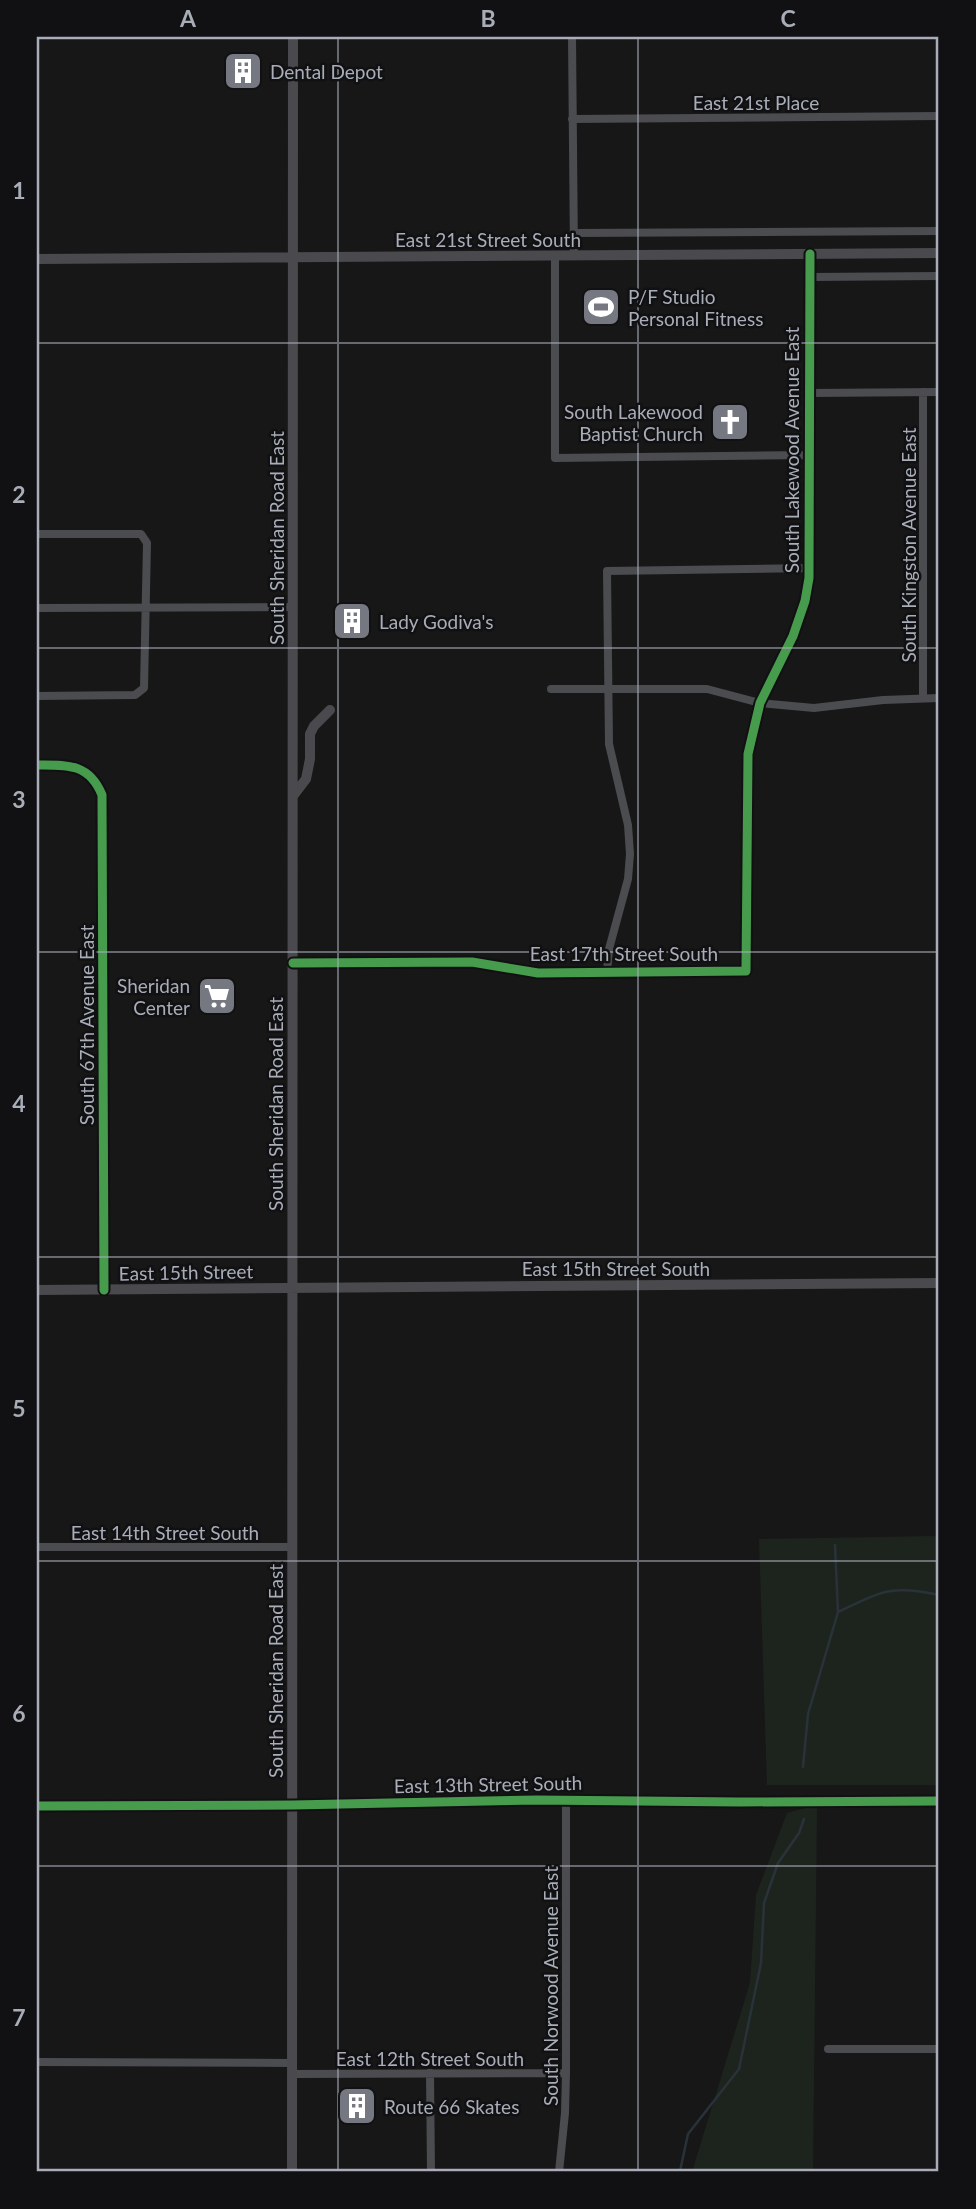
<svg xmlns="http://www.w3.org/2000/svg" width="976" height="2209" font-family="Lato,sans-serif">
<style>
.green{fill:#1d241e}
.lines{fill:none;stroke-linecap:round;stroke-linejoin:round}
.stream{stroke:#2a3239;stroke-width:2.5}
.minor{stroke:#4b4c50;stroke-width:8}
.secondary{stroke:#4a4a4e;stroke-width:10}
.cycleway-casing{stroke:#111113;stroke-width:13}
.cycleway{stroke:#469c4c;stroke-width:9}
.grid{fill:none;stroke:#a8adb8;stroke-width:2;stroke-opacity:0.55}
.labels{text-anchor:middle;dominant-baseline:central;stroke-width:5;stroke-linejoin:round;paint-order:stroke}
.poi-label{font-size:19px;fill:#a8adb8;stroke:#111113;text-anchor:start}
.street-label{font-size:19px;fill:#a8adb8;stroke:#111113}
.neatline{fill:none;stroke:#a8adb8;stroke-width:2.5}
.grid-label{font-size:23px;text-anchor:middle;font-weight:bold;fill:#a8adb8}
</style>
<rect width="100%" height="100%" fill="#171717"/>
<path class="green" d="M939,1536v249h-172l-8,-246z
M817,1805l-4,367h-121l58,-189 6,-88 31,-82z"/>
<g class="lines">
<path class="stream" d="M838,1612c42,-20 54,-28 101,-17
M803,1767l5,-53 30,-102 -3,-67
M682,2172l-2,-1 8,-37 51,-65 22,-106 3,-60 14,-40 21,-30 5,-14"/>
<path class="minor" d="M572,37l2,218
M572,119l367,-3
M574,233l365,-2
M555,256v202l255,-3
M810,277l129,-1
M810,393l129,-1
M37,534h104l6,9 -3,145 -9,7 -98,1
M37,608l256,-1
M551,689h156l53,14 54,5 69,-8 56,-2
M923,698v-306
M37,765c30,0 52,-2 65,30l2,495
M293,963l179,-1 66,11 208,-2 2,-217 12,-51 33,-67 12,-35 4,-23 1,-324
M607,972l2,-23 19,-70 2,-25 -2,-29 -19,-81 -2,-173 202,-3
M37,1547h256
M37,1806l256,-1 244,-5 202,2 200,-1
M828,2049h111
M37,2062l256,1
M430,2073l1,99
M293,2074l273,-1
M559,2172l6,-59 1,-40v-273"/>
<path class="secondary" d="M37,259l902,-6
M293,796l13,-17 4,-20v-25l4,-8 16,-16
M37,1290l902,-7
M292,2172l1,-2135"/>
<defs>
<path id="cycleway" d="M37,765c30,0 52,-2 65,30l2,495
M293,963l179,-1 66,11 208,-2 2,-217 12,-51 33,-67 12,-35 4,-23 1,-324
M37,1806l256,-1 244,-5 202,2 200,-1"/>
</defs>
<use href="#cycleway" class="cycleway-casing"/>
<use href="#cycleway" class="cycleway"/>
</g>
<path class="grid" d="M338,37v2135M638,37v2135M37,343h902M37,648h902M37,952h902M37,1257h902M37,1561h902M37,1866h902"/>
<defs>
<symbol id="building-square" viewBox="-11 -11 22 22"><rect x="-9" y="-9" width="18" height="18" rx="4" fill="#757880" stroke="#111113"/><path d="M-4-6H4V6H1V3H-1V6H-4ZM-2.5-4.3h1.7v1.8h-1.7ZM.8-4.3h1.7v1.8H.8ZM-2.5-1h1.7V.8h-1.7ZM.8-1h1.7V.8H.8Z" fill="#fff"/></symbol>
<symbol id="stadium-square" viewBox="-11 -11 22 22"><rect x="-9" y="-9" width="18" height="18" rx="4" fill="#757880" stroke="#111113"/><path d="M0-5a6.5 5 0 1 0 0 10a6.5 5 0 1 0 0-10ZM-3.5-1.8h7v3.6h-7Z" fill="#fff"/></symbol>
<symbol id="church-square" viewBox="-11 -11 22 22"><rect x="-9" y="-9" width="18" height="18" rx="4" fill="#757880" stroke="#111113"/><path d="M-1.2-6h2.4v3.5h3.3v2.4h-3.3V6h-2.4V-.1h-3.3v-2.4h3.3Z" fill="#fff"/></symbol>
<symbol id="supermarket-square" viewBox="-11 -11 22 22"><rect x="-9" y="-9" width="18" height="18" rx="4" fill="#757880" stroke="#111113"/><path d="M-6-5.5h2.5l.6 2H6L4.5 2H-2.5L-4.4-4H-6ZM-1.5 3.2a1.3 1.3 0 1 0 .1 0ZM3 3.2a1.3 1.3 0 1 0 .1 0Z" fill="#fff"/></symbol>
</defs>
<g fill-rule="evenodd">
<use href="#building-square" x="221" y="49" width="44" height="44"/>
<use href="#stadium-square" x="579" y="285" width="44" height="44"/>
<use href="#church-square" x="708" y="400" width="44" height="44"/>
<use href="#building-square" x="330" y="599" width="44" height="44"/>
<use href="#supermarket-square" x="195" y="974" width="44" height="44"/>
<use href="#building-square" x="335" y="2084" width="44" height="44"/>
</g>
<g class="labels">
<g class="poi-label">
<text x="270" y="71">Dental Depot</text>
<text x="628" y="296">P/F Studio<tspan x="628" dy="22">Personal Fitness</tspan></text>
<text x="703" y="411" text-anchor="end">South Lakewood<tspan x="703" dy="22">Baptist Church</tspan></text>
<text x="379" y="621">Lady Godiva's</text>
<text x="190" y="985" text-anchor="end">Sheridan<tspan x="190" dy="22">Center</tspan></text>
<text x="384" y="2106">Route 66 Skates</text>
</g>
<g class="street-label">
<text x="756" y="102">East 21st Place</text>
<text x="488" y="239">East 21st Street South</text>
<text transform="translate(791 450) rotate(-90)">South Lakewood Avenue East</text>
<text transform="translate(276 538) rotate(-90)">South Sheridan Road East</text>
<text transform="translate(908 545) rotate(-90)">South Kingston Avenue East</text>
<text x="624" y="953">East 17th Street South</text>
<text transform="translate(86 1025) rotate(-90)">South 67th Avenue East</text>
<text transform="translate(275 1104) rotate(-90)">South Sheridan Road East</text>
<text x="616" y="1268">East 15th Street South</text>
<text transform="translate(186 1272) rotate(-1)">East 15th Street</text>
<text x="165" y="1532">East 14th Street South</text>
<text transform="translate(275 1671) rotate(-90)">South Sheridan Road East</text>
<text transform="translate(488 1784) rotate(-1)">East 13th Street South</text>
<text transform="translate(550 1986) rotate(-90)">South Norwood Avenue East</text>
<text x="430" y="2058">East 12th Street South</text>
</g>
</g>
<rect width="976" height="2209" fill="none" stroke="#111113" stroke-width="77"/>
<rect x="38" y="38" width="899" height="2132" class="neatline"/>
<g class="grid-label">
<text x="188" y="27">A</text>
<text x="488" y="27">B</text>
<text x="788" y="27">C</text>
<text x="19" y="199">1</text>
<text x="19" y="503">2</text>
<text x="19" y="808">3</text>
<text x="19" y="1112">4</text>
<text x="19" y="1417">5</text>
<text x="19" y="1722">6</text>
<text x="19" y="2026">7</text>
</g>
</svg>
